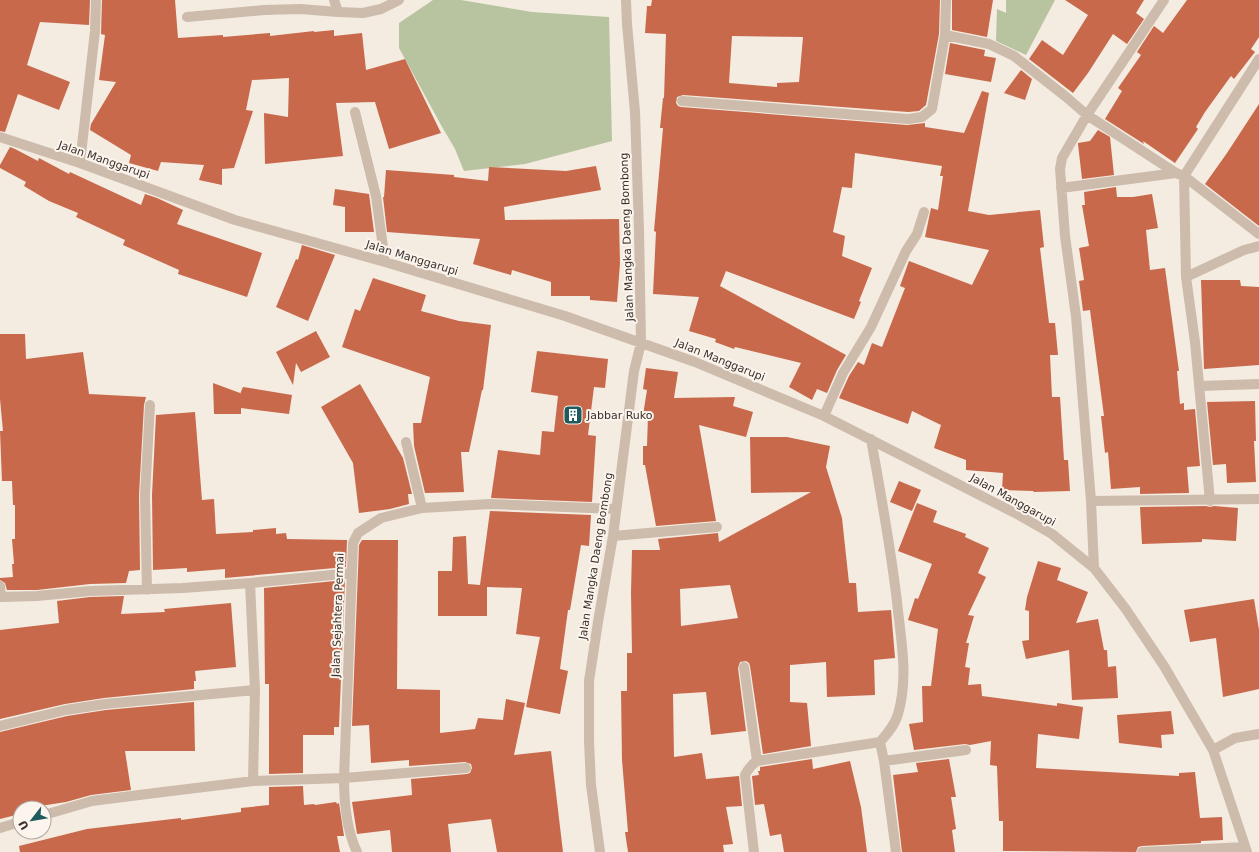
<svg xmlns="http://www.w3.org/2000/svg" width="1259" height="852" font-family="'DejaVu Sans',sans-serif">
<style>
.green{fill:#b8c4a0}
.building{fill:#c8694b;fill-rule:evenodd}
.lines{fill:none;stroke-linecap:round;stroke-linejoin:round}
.minor{stroke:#cdbbac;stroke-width:10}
.labels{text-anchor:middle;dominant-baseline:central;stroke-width:4;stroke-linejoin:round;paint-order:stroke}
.street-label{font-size:11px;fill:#3b302b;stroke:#fbf5ee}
.poi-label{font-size:11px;fill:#3b302b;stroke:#fbf5ee;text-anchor:start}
</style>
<rect width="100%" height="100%" fill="#f4ebe1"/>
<path class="green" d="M433,0h28l71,12 77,5 3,124 -87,23 -61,7 -9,-22 -14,-24 -42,-77v-25z
M1006,0h49l-29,55 -30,-14 1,-32 9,4z"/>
<path class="building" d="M0,0h90l-1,25 -49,-3 -13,43 43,17 -11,28 -41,-16 -13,38 -5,-1z
M102,0h73l3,38 45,-3v2l47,-4v3l44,-5v1l20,-2v6l28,-3 4,37 39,-11 36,74 -52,16 -14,-47 -39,1 7,53 -78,8 -1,-51 24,4 1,-39 -37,2 -6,30 7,1 -19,57 -12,1v16l-23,-5 5,-15 -43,-3 -3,9 -29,-8 2,-8 -41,-25 1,-6 25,-42 -17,-2 6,-45 -4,-1z
M652,0h288l-1,34 -13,71 -7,6 -11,1 -225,-17 -6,2 -1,6 2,3 3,1 226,18 18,-2v4l39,6 18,-42 7,2 -21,118 21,4 51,-5 4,37 -4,1 9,75h6l3,32h-8l2,42h8l4,63h4l2,31 -36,1 -1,-1 -31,-1 1,-17 -37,-3v-10l-32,-12 7,-23 -29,-14 -4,13 -69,-26 10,-22 9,-14 6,3 8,-22 10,4 23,-59 -5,-2 9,-25 63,24 17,-35 -64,-13 6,-29 7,2 5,-34h-3l2,-10 -87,-13 -3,35 -10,-1 -9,45 12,4 -3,20 30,12 -13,33 2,1 -7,17 -128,-48 -6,15 126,69 -9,15 -10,23 -10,-4 -5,11 -23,-13 12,-24 -66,-16 -1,2 -19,-7 1,-3 -27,-8 10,-34 -46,-3 3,-62 -2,-1 9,-103h-3l3,-30h1l2,-64 -21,-1 2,-27h4zM732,36l71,1 -4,45 -22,1v4l-48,-4z
M952,0h41l-6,37 -35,-7z
M1065,0h79l-8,13 8,6 -17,25 -14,-10 -25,39 -15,20 -44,-34 13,-19 21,15 25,-40z
M1187,0h72v37l-8,12 4,3 -21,27 -3,-3 -26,36 -9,15 2,2 -23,34 -32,-22 1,3 -39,-25 17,-28 -4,-3 23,-33 -4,-3 17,-26 9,7z
M950,43l35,7 -1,6 12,2 -5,24 -46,-8z
M1021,70l11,9 -7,21 -21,-7z
M1259,104v122l-54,-42 22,-31z
M1098,130l12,7 4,38 -32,4 -4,-35v-1l12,-2z
M10,147l5,2 23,12 1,-3 30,16 1,-2 71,33 4,-11 12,4 26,12 -6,14 85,29 -15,44 -69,-23 1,-4 -56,-25 2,-5 -49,-23 2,-4 -29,-12 -25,-15 2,-4 -26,-14v-3z
M596,166l5,24 -97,17 1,13 114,-1 1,44 -3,39 -27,-2v-4h-39v-14l-39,-12 -1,5 -38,-11 7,-25 -93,-7 -4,-35h1l2,-27 68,5v2l34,4 1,-14 77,4z
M1116,187l1,10h16l19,-3 6,34 -12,2 4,40 15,-2 14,103h-2l3,33 4,-1v7l11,-1 5,57 -13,1 2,26 -49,1v-7l-29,2 -3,-37 -3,1 -4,-37h3l-14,-106 -7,1 -4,-30 5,-1 -5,-32 10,-2 -7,-41h3l-1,-13z
M335,189l34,5 5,38h-29v-25l-12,-2z
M302,245l33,10 -27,66 -32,-14 20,-48 2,1z
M373,278l53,17 -5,16 38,10 32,4 -8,65h-1l-13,62h-8l3,40 -39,1 -11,-47 -1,-23h8l9,-46 -88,-30 13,-38 5,2z
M1201,280h39l1,6 18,1v78l-55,4z
M316,331l14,26 -29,15 -5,-9 -3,22 -17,-33z
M0,334h25l1,25 57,-7 6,42 57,3 -2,8 -5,90 1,75 -11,1 -3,12 -36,1 -53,6h-30l-2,-7 -5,-3v-2l13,-1 -1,-13h2l-2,-25h3v-34h-2l-1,-24h-10l-2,-50h3l-3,-32z
M537,351l71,8 -3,29 -11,-1 -6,48 8,1 -4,66 -101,-4 7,-48 42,5 2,-24 12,1 4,-36 -27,-4z
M646,368l32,4 -4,26 61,-1 -2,9 20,6 -7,25 -47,-12 17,96 -60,5 -11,-61h-2v-19h4l1,-30 -5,-1 4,-25 -4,-1z
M213,383l27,10v1l3,-7 49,8 -3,19 -48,-6v6h-27z
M360,384l43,74 9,36h-4l1,10 -19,5 -31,4 -6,-50 -32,-56z
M1255,401l1,40h-2l2,41 -29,1 -1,-19 -13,1 -6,-63z
M195,412l7,88 12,-1 2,35 37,-2v-2l23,-2v6l10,-1 1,6 60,1 -1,27 -121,11v-9l-38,3v-4l-34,2 -1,-75 4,-80z
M750,437h37l43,9 -4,21 16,51 7,65h7l2,29 33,-2 4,48 -21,2 1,35 -48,2 -1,-35 -36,3v37l17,1 4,43 -48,8 -13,-88 -1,-3 -3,-2 -6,1 -2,6 8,63 -35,4 -5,-43 -33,2 1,63 28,-4 4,26 33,-3 3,30 -16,1 7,37 -10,1 1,7h-96l-3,-20h3l-6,-72 -1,-69h6v-38h5l-1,-60 1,-43h28l-2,-11 60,-6 1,9 92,-50 -60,1zM730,585l8,33 -57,8 -1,-37z
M899,481l22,9 -9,21 -22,-9z
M917,503l20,8 -4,11 33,12 -1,3 24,11 -11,25 8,4 -18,38 6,1 -8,27h3l-4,24 5,1 -2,17 13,-1 1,12 75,10v-3l26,4 -4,32 -41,-5 -2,34 143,8v-3l16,-1 5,46 22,-1 1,23 -22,1v2l-59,3 -4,1 -2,5 -133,-1v-30h-4l-2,-55 -7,-1 1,-24 -21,4 -5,-1 -51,6 -5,-26 14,-2 -1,-36h9l7,-57 -30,-9 7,-22 3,1 14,-35 -34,-13z
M1206,506l4,1 4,-1 24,2 -2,33 -34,-2v3l-60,2 -2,-37z
M490,511l101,4 -2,31 -8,-1 -11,65h-2l-8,59 8,2 -8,43 -34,-7 14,-70 -24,-3 6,-46 -35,-1v29h-49v-45h14l1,-34 13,-1 2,48 12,1z
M362,540h36l-1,149 43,1v43l35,-4 3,-11 25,2 3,-21 19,4 -11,52 37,-4 12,101h-66l-6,-33 -43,5 3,28h-59l-2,-22 -33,4 -5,-32 60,-7 -1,-16 56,-5 3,-1 2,-5 -1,-4 -6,-2 -56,4v-6l-38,3 -2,-38 -17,1 7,-181z
M1038,561l23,7 -4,12 31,12 -12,31 22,-4 6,31h3l1,17 8,-1 2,32 -46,2 -3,-50 -43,9 -4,-18 7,-1v-29l-4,-1 2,-13z
M345,580l-6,147h-5v8h-31v38l-34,1v-90h-4l-1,-96z
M124,596l-3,18 44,-2 -1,-3 67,-6 5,64 -41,4 1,10h-2v8l-90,9 -39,6 -65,15v-89l59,-7 -2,-22 33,-4z
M1254,599l5,31v59l-36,8 -7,-59 -26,4 -6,-32z
M194,702l1,49h-70l6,39 -40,5 -25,7 -39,6h-7v6l-20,5v-87l67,-16 39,-6z
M1171,711l3,23 -13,1 1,13 -43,-5 -2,-28z
M812,759l1,10 37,-8 11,46 6,45h-83l-3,-18 -11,2 -6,-32 -9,1 -3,-29 7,-1 -1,-4h2v-4z
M949,759l7,38h-5l5,32 -4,1 3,22h-53l-9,-77 25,-3 -2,-9z
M303,786l1,19 10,-1 1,1 21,-3 1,2 2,-1 5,33h-7l3,16h-320l-1,-6 68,-17 94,-11v2l60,-8v-4l28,-3v-18z"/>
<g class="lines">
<path class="minor" d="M338,12l25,1 18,-4 18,-9
M187,17l77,-7 36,-1 38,3 -4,-12
M945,35l44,9 25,12 51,40 22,19 89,58 8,3 2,101 9,65 15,159
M1259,59l-75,117 75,58
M682,101l226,18 14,-2 10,-8 13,-74 1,-35
M355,112l21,84 9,66
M0,137l80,26 155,57 150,42 180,54 130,46 129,54 193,98 35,20 42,34 31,40 39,58 49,84 34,102
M80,163l15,-132 1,-31
M1061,188l115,-15
M1186,277l58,-27 15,-4
M1200,386l59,-2
M824,416l19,-43 28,-46 35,-76 11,-17 7,-22
M871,439c10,57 21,114 27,172 4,34 10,69 0,103 -3,11 -11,20 -18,28l4,19 12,91
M406,442l16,66
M1091,501l168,-2
M613,536l104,-9
M1094,568l-3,-67 -15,-185 -11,-80 -5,-67 2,-11 25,-43 77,-115
M250,583l5,107 -2,91
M0,586l1,11 36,-1 53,-5 93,-3 67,-5 102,-10
M147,590l-2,-95 5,-90
M744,667l13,94
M0,726l66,-16 39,-6 150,-14
M1213,750l22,-12 24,-4
M884,761l82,-11
M44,815l48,-14 55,-7 106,-13 91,-3 9,-235 5,-10 23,-15 41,-10 68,-4 126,5
M0,828l20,-6
M357,852c-10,-21 -13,-51 -13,-74l122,-10
M600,852l-9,-67 -2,-44v-60l9,-59 15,-86 21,-165 7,-28 -2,-114 -4,-117 -8,-88 -1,-24
M754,852l-9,-77c3,-6 6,-10 12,-14l123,-19
M1142,852l103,-5"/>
</g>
<defs>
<symbol id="building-square" viewBox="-11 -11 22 22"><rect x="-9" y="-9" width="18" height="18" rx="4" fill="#1f5a5e" stroke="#fbf5ee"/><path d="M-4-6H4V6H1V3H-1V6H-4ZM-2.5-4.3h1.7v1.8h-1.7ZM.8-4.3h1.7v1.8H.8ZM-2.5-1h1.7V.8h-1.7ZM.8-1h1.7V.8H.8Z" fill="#fff"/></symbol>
</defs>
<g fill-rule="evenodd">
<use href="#building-square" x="562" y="404" width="22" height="22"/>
</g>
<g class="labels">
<g class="street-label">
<text transform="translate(104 160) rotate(19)">Jalan Manggarupi</text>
<text transform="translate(627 237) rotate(-92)">Jalan Mangka Daeng Bombong</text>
<text transform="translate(412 258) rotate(17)">Jalan Manggarupi</text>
<text transform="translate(720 360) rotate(22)">Jalan Manggarupi</text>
<text transform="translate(1013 500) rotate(29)">Jalan Manggarupi</text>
<text transform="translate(596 556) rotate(-81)">Jalan Mangka Daeng Bombong</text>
<text transform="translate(338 615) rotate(-88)">Jalan Sejahtera Permai</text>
</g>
<g class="poi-label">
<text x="587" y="415">Jabbar Ruko</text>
</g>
</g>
<g transform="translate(32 820) rotate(239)"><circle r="19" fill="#fbf5ee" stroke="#aea6a0"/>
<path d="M0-3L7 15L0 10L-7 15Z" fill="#1f5a5e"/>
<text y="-6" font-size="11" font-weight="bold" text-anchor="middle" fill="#3b302b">U</text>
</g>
</svg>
